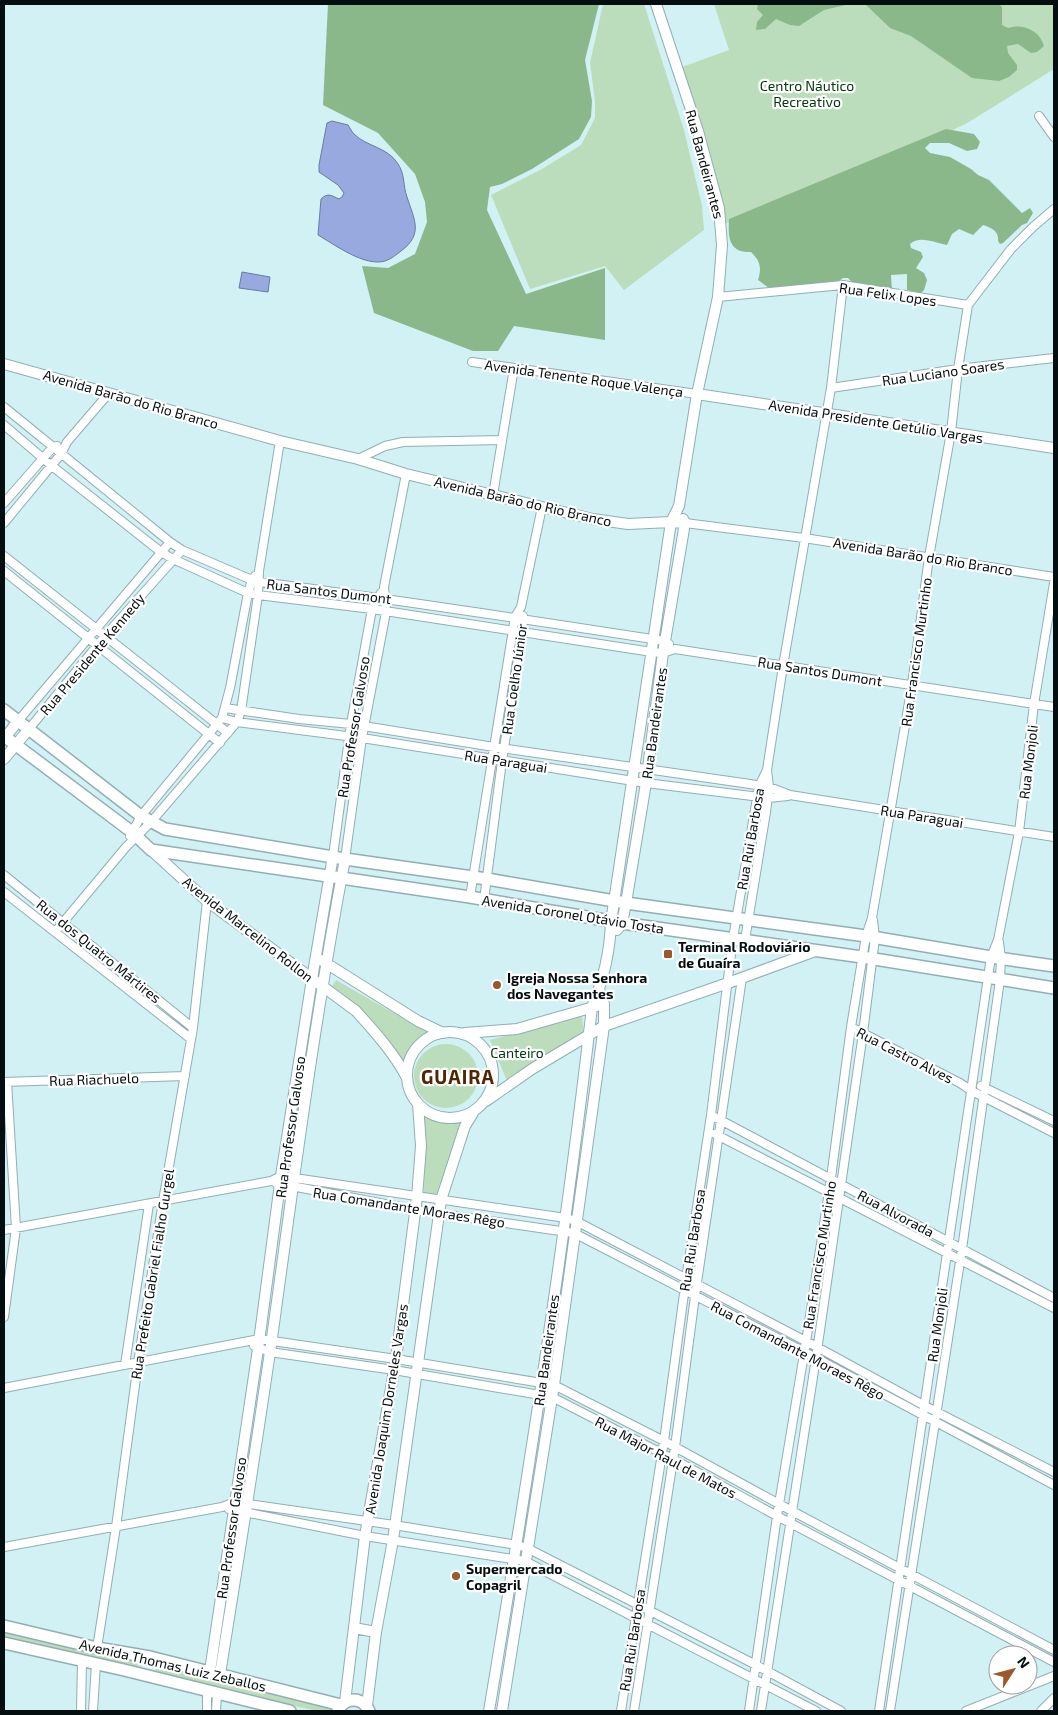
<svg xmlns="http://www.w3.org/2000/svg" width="1058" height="1715" font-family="'Exo 2',sans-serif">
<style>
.green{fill:#bdb}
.forest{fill:#8ab88b}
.water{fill:#97a9df;stroke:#6b7aa1}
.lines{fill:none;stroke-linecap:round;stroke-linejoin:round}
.minor-casing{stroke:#91afb3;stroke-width:10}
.tertiary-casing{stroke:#91afb3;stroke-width:12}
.secondary-casing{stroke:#91afb3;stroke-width:14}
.minor{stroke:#fff;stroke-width:8}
.tertiary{stroke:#fff;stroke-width:10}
.secondary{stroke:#fff;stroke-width:11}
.poi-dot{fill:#9c582a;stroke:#fff;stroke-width:2}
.labels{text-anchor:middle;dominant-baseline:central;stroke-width:4.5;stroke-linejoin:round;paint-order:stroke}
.park-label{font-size:14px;fill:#02370b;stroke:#fff}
.street-label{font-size:14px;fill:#040e10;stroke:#fff}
.poi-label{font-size:14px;font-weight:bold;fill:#040e10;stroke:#fff;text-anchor:start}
.district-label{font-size:19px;font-weight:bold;letter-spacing:1px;fill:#522503;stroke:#fff}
</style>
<rect width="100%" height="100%" fill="#d1f1f5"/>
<path class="green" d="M603,4h41l40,126 18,76 2,24 -80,60 -19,-24 -75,23 -39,-94 51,-26 39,-24 14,-27v-17l-5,-38z
M714,4h340v65l-85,53 -45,22 -200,80 -10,-47 -32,-110 47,-17z
M336,980l94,54 -14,14 -10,17 -30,-40 -46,-35z
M582,1016l2,20 -77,45 -17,-41z
M414 1076a32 32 0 1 1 64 0a32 32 0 1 1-64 0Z
M425,1117l36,5 -22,73 -15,-2z
M4,1631l138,31v5l-25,-5 -3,2 -110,-25z
M156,1667l180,41 -1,3h-18l-162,-37z"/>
<path class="forest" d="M328,4h271l-14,56 7,41 -1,16 -12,22 -47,30 -30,15 -12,3 -3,23 39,84 79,-26v72l-91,-14 -16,25h-25l-99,-38 -12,-47 26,2 27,-14 12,-32 -2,-20 -10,-28 -37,-41 -55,-28z
M758,4h241l3,3v18l6,3c14,-5 32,2 36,18l-7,6 -6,1 -13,-9 -11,2 1,7 9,12v5l-8,7 -10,4 -27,-3 -61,-42 -21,-8 -25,-24h-15l-26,6 -25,16 -9,-1 -14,-6 -11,10 -9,1 1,-8 6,-7 -6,-6z
M946,129l28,5 6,8 -3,7 -10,2 -18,-8h-19l-5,5 5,5 20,4 21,12 7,6 11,5 33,33 8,-5 3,5 -6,10 -5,2 -19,18 -3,1 -2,-3c1,-10 -6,-13 -15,-16l-10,10 -14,-6 -7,5 -5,11c-12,-2 -27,-10 -37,-1l1,4 10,4 2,5 -7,11 8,5 3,7 -3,10 -3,3 -14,-3v-16l-16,1 1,16 -38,-7 -6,-6h-5l-6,5 -68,5 -11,-8c4,-13 2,-19 -7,-28 -23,1 -23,-16 -22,-33z"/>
<path class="water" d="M332,121l16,4c2,3 4,7 6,9 13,13 34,13 44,30 7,10 5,22 9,33 7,22 17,37 -6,54 -5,4 -10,8 -16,10 -20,6 -50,-16 -67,-26l3,-36c7,-7 11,-3 18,0l3,-2 2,-4 -6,-8 -19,-13v-7l7,-37 1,-5z
M242,272l28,5 -2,15 -29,-4z"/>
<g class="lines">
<defs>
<path id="minor" d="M1039,116l15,21
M718,297l125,-12 125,20
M472,362l225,32
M831,388l127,-19 96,-11
M4,407l166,135 12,8 70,30 7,2c136,17 271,38 406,59l4,3
M4,425l48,41 109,86 12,7 75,34 10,2 114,14 280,43 11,1 12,-4 379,58
M358,459l27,-13 18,-4 99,-2
M493,495l21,-127
M4,503l49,-56 4,-1
M4,523l57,-69 6,-12 42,-49
M685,523l119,15 250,39
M4,556l224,177
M4,571l216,172
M225,708l74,11 52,5 143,23 256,37 19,3 21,8 264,42
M222,718l15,4 125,16 284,45 122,15 20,-2
M18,721l152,-179
M29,729l76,-93 77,-86
M130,836l11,-20 81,-98 8,-30 18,-95 4,-13 3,-4
M333,856l18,-132 21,-115 9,-16
M345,859l17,-121 24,-126 -2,-25 22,-113
M4,875l189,153
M4,892l187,147
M470,897l45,-280 6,-10 21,-100
M484,900l18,-139 20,-128 1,-17
M55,932l71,-85 25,-25 86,-100 4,-11 17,-116 1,-24 21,-130
M745,940l21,-128 3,-25 -2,-17 16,-104 48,-278 12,-103
M851,1027l109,56 12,8 82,42
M4,1082l181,-6
M981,1086l73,35
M711,1115l343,183
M715,1134l339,174
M276,1183l140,27 158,23 242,125 238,127
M4,1230l267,-49 10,-5 285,42 10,3 241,126 108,59 129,66
M4,1317l12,-89 -9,-146
M254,1346l16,6 124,18 158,27 121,62 104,57 277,146
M125,1365l24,-161
M4,1388l255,-49 137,20 158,26 110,56 128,70 262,139
M229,1509l136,27 160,25 291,150
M4,1547l218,-40 13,-5 159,23 123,20 10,3 229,117 85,46
M97,1648l19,-121 22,-164 25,-162 30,-173 14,-127
M81,1711l1,-50
M93,1711l3,-47
M207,1711v-20
M216,1711l1,-17
M621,1711l43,-270 22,-162 25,-164 22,-177 26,-152 8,-16
M634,1711l41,-264 20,-151 47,-318
M749,1711l28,-195 29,-174 25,-164 20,-151 15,-91 6,-18 40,-233 17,-128 22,-125 7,-63 10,-64 43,-56 22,-22 21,-18
M761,1711l55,-353 47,-325 12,-95 -2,-18
M879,1711l112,-754 7,-17 21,-108 15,-128 20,-121
M890,1711l72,-462 38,-269 1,-22 -2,-16
M966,1711l88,-35
M1041,1711l13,-13"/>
<path id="tertiary" d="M4,364l276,77 78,18 48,15 136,33 51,12 35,5 43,-2 14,1
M697,394l357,54
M4,739l14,-18
M4,759l25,-30
M151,850l56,51 149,110c19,21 38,42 51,67
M617,930l5,-7 4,-20 20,-120 17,-130 22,-130 -2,-4
M321,960l97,61 25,12
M407 1075a43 43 0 1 1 86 0a43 43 0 1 1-86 0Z
M465,1033l52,-4 80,-23
M486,1101l46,-32 72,-43 124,-43 87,-32
M354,1628l22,4
M210,1671l48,-322 23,-173 31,-197 21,-123
M220,1674c18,-112 36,-224 52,-336 22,-160 43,-321 73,-479
M345,1702l20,-166 31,-177 21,-162 4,-51 -3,-42
M367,1706l9,-74 17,-92 48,-340 24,-74 8,-13
M489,1711c39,-234 76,-468 103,-704 11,-26 18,-56 19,-85l60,-400 8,-16 18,-112 21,-97 4,-52 -3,-37 -21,-77 -42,-127
M502,1711l52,-326 50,-359v-22l-5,-15"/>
<path id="secondary" d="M4,710l137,106 24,13 180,30 142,20 139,24 240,33 125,21 63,9
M4,736l128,96 19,18 319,47 152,26 240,34 192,31
M4,1626l93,22 53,9 191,48
M4,1643l120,27 166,41
M338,1710c8,-14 25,-13 31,1"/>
</defs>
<use href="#minor" class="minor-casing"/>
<use href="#tertiary" class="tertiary-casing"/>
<use href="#secondary" class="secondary-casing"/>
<use href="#minor" class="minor"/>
<use href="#tertiary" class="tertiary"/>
<use href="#secondary" class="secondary"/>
</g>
<g class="poi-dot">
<rect x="663" y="949" width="10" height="10" rx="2.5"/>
<circle cx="497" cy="985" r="5"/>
<circle cx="456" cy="1576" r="5"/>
</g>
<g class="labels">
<g class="park-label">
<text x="807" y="85">Centro Náutico<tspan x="807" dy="16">Recreativo</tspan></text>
<text x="517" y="1052">Canteiro</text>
</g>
<g class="street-label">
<text transform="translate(705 164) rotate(75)">Rua Bandeirantes</text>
<text transform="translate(888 294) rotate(8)">Rua Felix Lopes</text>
<text transform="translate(943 372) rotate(-8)">Rua Luciano Soares</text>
<text transform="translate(584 378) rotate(8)">Avenida Tenente Roque Valença</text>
<text transform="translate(131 399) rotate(16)">Avenida Barão do Rio Branco</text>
<text transform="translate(876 421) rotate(9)">Avenida Presidente Getúlio Vargas</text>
<text transform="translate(523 501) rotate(13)">Avenida Barão do Rio Branco</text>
<text transform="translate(923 556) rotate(9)">Avenida Barão do Rio Branco</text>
<text transform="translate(329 591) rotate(7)">Rua Santos Dumont</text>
<text transform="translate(916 652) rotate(-82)">Rua Francisco Murtinho</text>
<text transform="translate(92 654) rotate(-50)">Rua Presidente Kennedy</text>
<text transform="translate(820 671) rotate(9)">Rua Santos Dumont</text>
<text transform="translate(514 679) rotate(-82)">Rua Coelho Júnior</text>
<text transform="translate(654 723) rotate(-82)">Rua Bandeirantes</text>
<text transform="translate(353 727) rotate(-81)">Rua Professor Galvoso</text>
<text transform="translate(506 761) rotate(9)">Rua Paraguai</text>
<text transform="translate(1028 762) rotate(-83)">Rua Monjoli</text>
<text transform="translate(922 816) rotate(9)">Rua Paraguai</text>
<text transform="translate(750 839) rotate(-80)">Rua Rui Barbosa</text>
<text transform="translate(573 914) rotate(9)">Avenida Coronel Otávio Tosta</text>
<text transform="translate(248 929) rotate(38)">Avenida Marcelino Rollon</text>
<text transform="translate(99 951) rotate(39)">Rua dos Quatro Mártires</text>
<text transform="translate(905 1055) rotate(27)">Rua Castro Alves</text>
<text transform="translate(94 1079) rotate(-2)">Rua Riachuelo</text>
<text transform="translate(290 1127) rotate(-82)">Rua Professor Galvoso</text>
<text transform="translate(409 1207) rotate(9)">Rua Comandante Moraes Rêgo</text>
<text transform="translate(896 1213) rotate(28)">Rua Alvorada</text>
<text transform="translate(692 1240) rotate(-81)">Rua Rui Barbosa</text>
<text transform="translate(819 1255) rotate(-81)">Rua Francisco Murtinho</text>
<text transform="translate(152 1274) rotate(-81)">Rua Prefeito Gabriel Fialho Gurgel</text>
<text transform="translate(937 1325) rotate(-82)">Rua Monjoli</text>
<text transform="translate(546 1350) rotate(-82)">Rua Bandeirantes</text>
<text transform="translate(798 1350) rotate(28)">Rua Comandante Moraes Rêgo</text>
<text transform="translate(386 1409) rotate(-81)">Avenida Joaquim Dorneles Vargas</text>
<text transform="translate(666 1457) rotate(28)">Rua Major Raul de Matos</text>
<text transform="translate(231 1528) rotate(-82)">Rua Professor Galvoso</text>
<text transform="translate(632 1640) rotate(-81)">Rua Rui Barbosa</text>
<text transform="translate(173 1665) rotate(13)">Avenida Thomas Luiz Zeballos</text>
</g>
<g class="poi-label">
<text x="678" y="946">Terminal Rodoviário<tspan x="678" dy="16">de Guaíra</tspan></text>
<text x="507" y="977">Igreja Nossa Senhora<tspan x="507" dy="16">dos Navegantes</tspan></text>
<text x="466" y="1568">Supermercado<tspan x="466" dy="16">Copagril</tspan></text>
</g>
<g class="district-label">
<text x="458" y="1076">GUAIRA</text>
</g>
</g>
<rect width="1058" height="1715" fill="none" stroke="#040e10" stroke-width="10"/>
<g transform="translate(1013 1670) rotate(54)"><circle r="24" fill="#ffffff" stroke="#9b9f9f"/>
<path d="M0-4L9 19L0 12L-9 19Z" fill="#9c582a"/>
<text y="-8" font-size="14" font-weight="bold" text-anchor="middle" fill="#040e10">N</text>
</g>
</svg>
